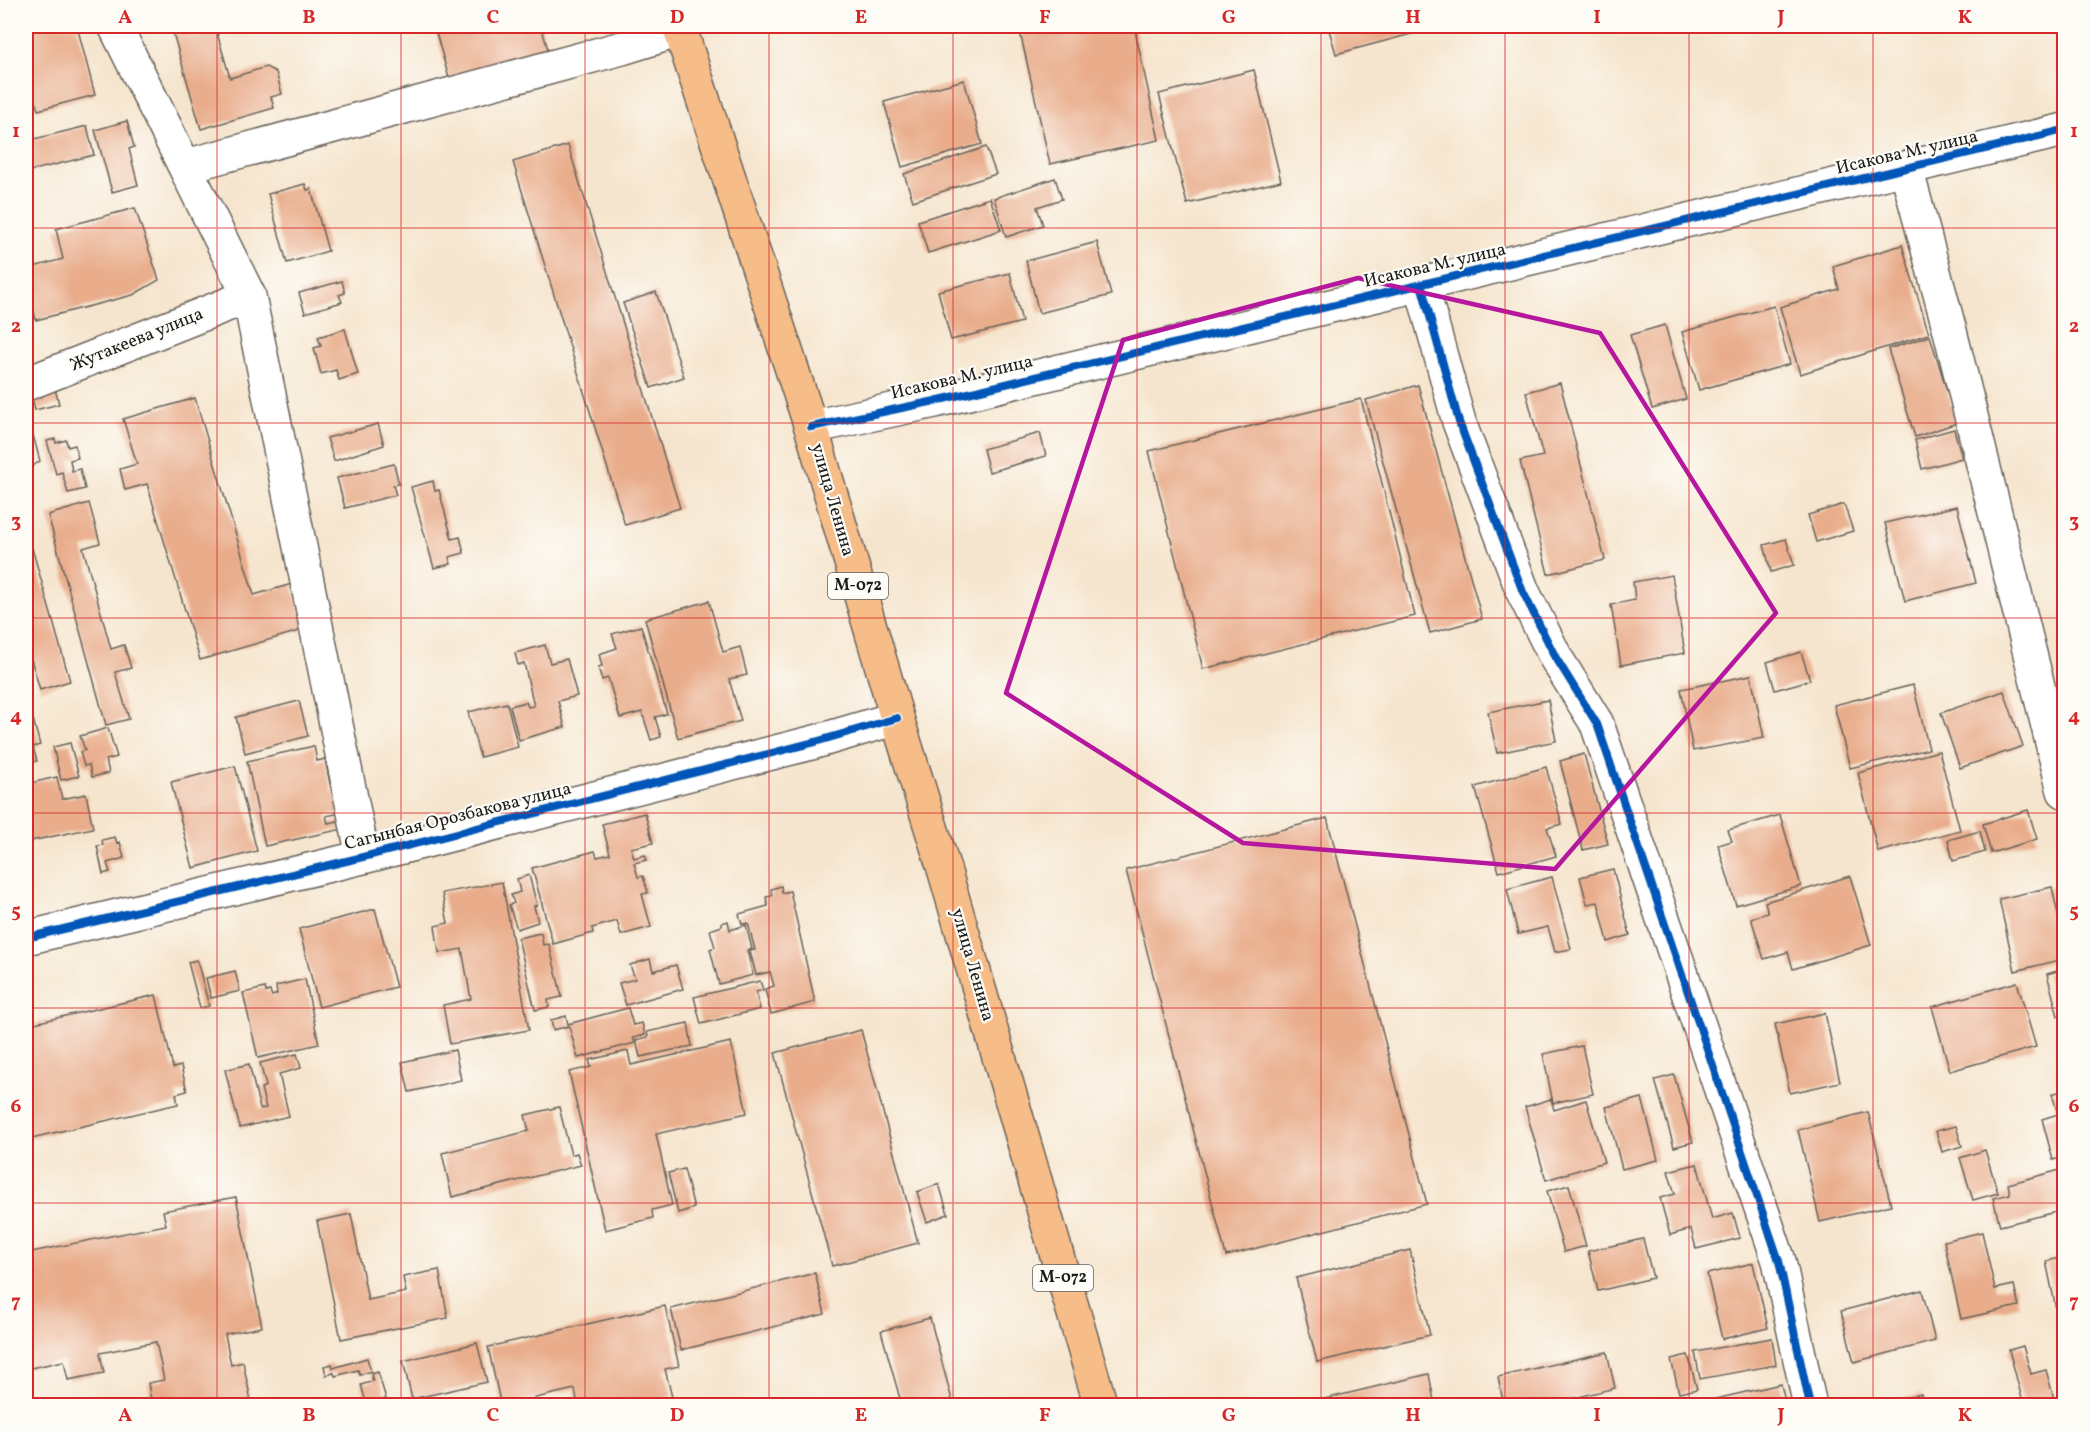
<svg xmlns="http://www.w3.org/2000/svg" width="2090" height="1431" font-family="Vollkorn,serif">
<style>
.building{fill:#e9ad8c}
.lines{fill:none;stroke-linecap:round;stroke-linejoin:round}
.minor-casing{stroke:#68625a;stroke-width:36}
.major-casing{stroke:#68625a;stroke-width:36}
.minor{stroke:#fff;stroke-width:33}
.major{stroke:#f7bd88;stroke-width:33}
.cycleway-casing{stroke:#fdfcf7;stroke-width:11}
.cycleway{stroke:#0057b8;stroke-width:8}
.marked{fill:none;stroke:#b5179e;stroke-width:4.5;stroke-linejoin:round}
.grid{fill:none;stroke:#d62828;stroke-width:1.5;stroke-opacity:0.55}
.labels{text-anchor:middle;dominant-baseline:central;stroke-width:4.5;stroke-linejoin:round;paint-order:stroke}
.shield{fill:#fdfcf7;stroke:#605f5e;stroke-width:1.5}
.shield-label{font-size:16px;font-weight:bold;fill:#1c1c1c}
.street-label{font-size:18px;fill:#1c1c1c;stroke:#fdfcf7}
.neatline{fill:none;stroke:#d62828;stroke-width:2}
.grid-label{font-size:20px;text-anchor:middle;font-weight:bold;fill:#d62828}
</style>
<rect width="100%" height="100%" fill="#fdfcf7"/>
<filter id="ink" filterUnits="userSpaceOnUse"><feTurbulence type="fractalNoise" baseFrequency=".0167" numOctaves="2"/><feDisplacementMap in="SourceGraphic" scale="12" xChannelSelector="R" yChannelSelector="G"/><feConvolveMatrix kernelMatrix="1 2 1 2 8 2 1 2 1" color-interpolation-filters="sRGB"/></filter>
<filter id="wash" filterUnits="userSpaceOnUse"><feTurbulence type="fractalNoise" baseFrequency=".008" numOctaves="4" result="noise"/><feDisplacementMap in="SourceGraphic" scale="24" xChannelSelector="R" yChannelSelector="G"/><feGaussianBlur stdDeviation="1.35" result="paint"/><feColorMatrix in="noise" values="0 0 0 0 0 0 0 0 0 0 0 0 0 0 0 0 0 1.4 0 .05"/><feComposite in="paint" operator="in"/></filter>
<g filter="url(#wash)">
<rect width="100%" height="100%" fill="#f6e5ce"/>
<g id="blocks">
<path class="building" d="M49,26h28l18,69 -57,15 -12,-46v-32z
M171,26h44l15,52 36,-11 10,5 6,22 -11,3 3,11 -73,21z
M434,26h107l11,37 -99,29z
M1048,26h86l25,114 -109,24 -30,-132z
M1328,26h89l2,6 -83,22z
M1254,70l27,111 -94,23 -28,-110z
M964,80l18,64 -80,23 -18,-65z
M127,121l7,26 -5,2 9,36 -26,7 -17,-62z
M87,126l7,29 -68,17v-31z
M568,145l112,363 -55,17 -112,-363z
M986,147l10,27 -83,27 -9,-27z
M1055,178l7,21 -25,8 6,18 -37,12 -12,-39z
M305,184l2,6 4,-1 17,62 -41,12 -19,-69z
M990,198l11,32 -73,23 -10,-32z
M135,208l24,72 -26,15 -97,25 -10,-42v-9l37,-10 -7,-30z
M1097,242l14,53 -72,18 -13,-52z
M1902,245l27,89 -129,40 -20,-67 59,-18 -6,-23z
M1010,273l12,49 -71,18 -13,-49z
M342,281l3,12 -6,2 3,7 -37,11 -6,-20z
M656,292l28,85 -33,11 -28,-85z
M1774,306l16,58 -91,26 -17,-58z
M1665,325l21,74 -34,10 -22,-74z
M345,329l13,45 -19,6 -3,-10 -15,4 -7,-26 7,-2 -3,-9z
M1930,336l27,87 -42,14 -27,-88z
M1560,383l45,177 -57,14 -28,-113 23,-5 -17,-64z
M54,385l5,19 -24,6 -5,-19z
M1418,385l64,234 -52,14 -64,-233z
M195,398l59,197 38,-11 14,45 -106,31 -53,-176 -22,6 -5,-21 17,-5 -14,-45z
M1361,399l54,217 -212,53 -54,-218z
M29,420l11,41 -13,9 -1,-1v-48z
M378,424l6,21 -50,16 -7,-23z
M1954,429l8,29 -40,11 -7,-29z
M1040,433l6,23 -57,16 -6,-23z
M55,439l1,4 10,-3 2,7 7,-2 3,13 -8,2 2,11 8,-2 5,20 -17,4 -6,-21 -6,2 -9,-33z
M2064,459v20l-5,-19z
M394,464l5,20 -6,1 3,10 -51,13 -8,-30z
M433,481l2,10 4,-1 13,49 8,-2 4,16 -15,4 2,7 -17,4 -23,-81z
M89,503l11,40 -17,5 28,101 13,-4 7,23 -16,4 14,47 -23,6 -58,-210z
M1844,504l9,27 -37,11 -8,-27z
M1957,506l19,77 -71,18 -20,-78z
M26,527l44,154 -30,9 -14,-48z
M1786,539l8,26 -23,7 -7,-27z
M1672,575l13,78 -64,12 -10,-60 24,-5 -2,-18z
M709,601l14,51 17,-5 7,28 -18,4 12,42 -63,17 -33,-119z
M641,626l26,88 -12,3 6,20 -10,3 -9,-28 -22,6 -12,-40 -6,2 -4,-13 4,-1 -3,-12 18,-6 -5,-14z
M545,645l5,18 17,-4 10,37 -19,5 7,26 -46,13 -9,-34 16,-4 2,5 6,-1 -10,-43 -6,2 -3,-12z
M1801,652l9,28 -35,10 -8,-28z
M1751,675l13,63 -71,13 -12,-62z
M1913,685l16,64 -79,19 -16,-63z
M2004,691l19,55 -63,22 -19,-55z
M26,693l14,52 -7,2 4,14 -11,3z
M1548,700l8,41 -59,12 -9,-41z
M299,701l9,35 -63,17 -9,-36z
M507,703l11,44 -38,10 -12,-45z
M108,728l9,29 -11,3 3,13 -17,4 -3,-12 -5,1 -4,-14 5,-2 -5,-14z
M70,743l9,33 -18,4 -8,-33z
M314,746l3,15 8,-2 7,34 4,-1 5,21 -15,3 2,7 14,-3 1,9 -78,17 -18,-85z
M1939,751l21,79 -82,22 -20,-79z
M1584,754l24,90 -25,6 -23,-89z
M235,766l22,85 -64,17 -22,-86z
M1546,767l16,57 -15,4 9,28 -57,16 -24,-85z
M57,777l5,22 24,-5 7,34 -67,14v-58z
M2028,810l9,29 -46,14 -8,-29z
M645,813l8,30 -22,5 3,10 11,-3 2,5 -13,3 4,14 5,-1 5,17 -6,1 9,33 -30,8 -4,-14 -25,7 1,5 -40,11 -21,-76 63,-17 2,6 13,-3 -8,-30z
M1780,815l21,71 -65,19 -18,-60 14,-4 -4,-11z
M1327,818l100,386 -201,52 -100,-386z
M1980,831l5,21 -32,9 -5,-21z
M115,837l2,6 3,-1 4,16 -17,5 3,9 -7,2 -6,-28 6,-1 -1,-5z
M1613,869l17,66 -22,7 -10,-40 -11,2 -7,-27z
M529,875l8,30 -3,1 4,16 -21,7 -8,-24 5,-2 -3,-8 9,-3 -3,-13z
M1850,876l21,69 -78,24 -5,-17 -24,7 -13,-41 17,-5 -3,-11z
M1552,877l19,72 -16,3 -7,-25 -30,7 -11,-45z
M502,882l27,148 -79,14 -7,-39 28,-6 -9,-50 -23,4 -4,-27 13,-3 -6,-30z
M781,886l1,7 8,-2 25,111 -44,12 -6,-25 9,-3 -4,-14 -14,3 -6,-24 5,-1 -7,-27 -6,1 -3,-10 29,-8 -2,-9 6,-1 -1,-7z
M2052,887l12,56v16l-49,12 -16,-72z
M375,909l21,78 -77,20 -20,-78z
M728,921l2,9 16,-5 6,24 -5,1 6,25 -34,9 -9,-35 5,-2 -5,-17 12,-4v-3z
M541,933l2,12 6,-1 13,53 -14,3 1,7 -14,3 -17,-72z
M650,959l3,12 23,-6 7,24 -57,16 -7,-22 16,-4 -5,-14z
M197,960l12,46 -9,2 -12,-46z
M2064,969v45l-6,2 -11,-42z
M235,971l5,20 -29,7 -5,-20z
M305,979l14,65 -61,14 -15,-65 22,-5 1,4 4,-1 2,5 5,-2 -1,-8z
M760,981l3,9 -7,2 4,17 -59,15 -7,-27z
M2017,982l19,65 -86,24 -18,-64z
M156,995l17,73 8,-2 6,25 -11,3 2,10 -151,35 -1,-8v-106z
M628,1008l5,17 9,-2 3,12 -12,3 2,5 -57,15 -9,-32 -16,4 -2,-10 15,-4 2,8z
M1825,1013l15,69 -50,11 -15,-69z
M688,1023l4,23 -52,11 -4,-17 12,-3 -1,-5z
M861,1030l57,213 -86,23 -57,-213z
M731,1042l16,71 -91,21 16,71 -20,5 1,8 -48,12 -36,-158 22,-5 -2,-7 39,-9 3,14z
M1582,1046l11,48 -40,9 -10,-49z
M455,1050l6,30 -52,12 -7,-30z
M297,1054l4,14 -22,6 10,42 -49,12 -15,-58 24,-6 11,45 6,-1 -5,-20 5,-2 -6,-23z
M1674,1075l19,67 -19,5 -19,-67z
M2064,1090v67l-11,3 -11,-41 16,-5 -6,-20z
M1642,1098l16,62 -36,9 -16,-62z
M1551,1099l3,11 32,-10 18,62 -58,18 -21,-73z
M559,1107l12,48 6,-2 4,12 -129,32 -10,-44 87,-22 -4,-16z
M1868,1112l23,93 -71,17 -22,-92z
M1956,1126l6,20 -20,6 -6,-21z
M1985,1150l13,43 -25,7 -13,-42z
M1697,1164l15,55 21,-6 7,25 -44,11 -5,-20 -21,6 -10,-37 15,-4 -7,-23z
M684,1169l10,39 -16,5 -10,-40z
M2060,1170l4,16v24l-64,16 -7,-28 17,-4 -2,-10z
M939,1184l9,30 -21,8 -10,-30z
M1569,1185l17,61 -22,6 -17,-61z
M236,1197l26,130 -37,7 6,31 12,-3 9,44h-100l-4,-23 16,-3 -8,-38 -56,11 4,20 -36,7 -4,-19 -38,8v-116l140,-28 -3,-14z
M351,1214l17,86 38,-8 -3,-15 36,-7 9,48 -107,21 -24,-118z
M1982,1232l13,57 19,-4 5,21 -58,13 -17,-78z
M1643,1239l10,39 -55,13 -10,-40z
M1410,1250l20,85 -113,27 -21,-84z
M2064,1257v65l-5,2 -13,-63z
M1753,1263l15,65 -46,11 -15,-65z
M815,1273l10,41 -144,36 -10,-41z
M1922,1290l13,51 -81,21 -13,-51z
M665,1306l14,60 -14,3 7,28 -35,9h-59l-3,-17 -74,17 -13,-59z
M930,1318l22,82 -21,6h-29l-21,-75z
M1772,1338l4,27 -76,14 -5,-27z
M477,1343l10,39 -75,17 -9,-38z
M2023,1346l8,28 15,-4 10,36h-32l-15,-56z
M1607,1352l8,36 -45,11 1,7h-67l-6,-29z
M1688,1355l9,34 -18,4 -8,-34z
M367,1358l4,13 -11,4 -2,-5 -23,6 -1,-3 -8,2 -2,-9 8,-2 1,4z
M378,1372l8,27 -9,3 1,4h-11l-6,-21 12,-4 -2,-7z
M1429,1374l6,32h-114l-1,-6z
M1781,1384l5,22h-97v-1z
M1921,1394l3,12h-47v-1z"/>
</g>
</g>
<g filter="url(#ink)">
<use href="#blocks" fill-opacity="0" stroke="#68625a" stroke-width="1.5"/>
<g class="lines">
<defs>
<path id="minor" d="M115,26l134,270 114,561
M186,166l436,-118 58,-18
M1906,168l44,163 114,460
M1421,284l38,138 64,170 33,66 41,66 182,537 31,145
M26,384l223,-88
M811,427l124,-26 1129,-271
M26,938l337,-81 452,-115 82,-24"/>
<path id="major" d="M679,26l132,401 86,291 47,151 157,537"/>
</defs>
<use href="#minor" class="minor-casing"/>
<use href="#major" class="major-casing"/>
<use href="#minor" class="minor"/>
<use href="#major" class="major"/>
<defs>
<path id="cycleway" d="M1421,284l38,138 64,170 33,66 41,66 182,537 31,145
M811,427l124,-26 1129,-271
M26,938l337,-81 452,-115 82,-24"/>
</defs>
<use href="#cycleway" class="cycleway-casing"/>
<use href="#cycleway" class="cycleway"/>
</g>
</g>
<path class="marked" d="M1358,278l242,55 176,280 -221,256 -312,-26 -237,-150 117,-353z"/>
<path class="grid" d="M217,26v1380M401,26v1380M585,26v1380M769,26v1380M953,26v1380M1137,26v1380M1321,26v1380M1505,26v1380M1689,26v1380M1873,26v1380M26,228h2038M26,423h2038M26,618h2038M26,813h2038M26,1008h2038M26,1203h2038"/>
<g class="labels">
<g class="shield">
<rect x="828" y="573" width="60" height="26" rx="4.5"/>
<rect x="1033" y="1265" width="60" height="26" rx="4.5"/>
</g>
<g class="shield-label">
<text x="858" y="586">М-072</text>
<text x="1063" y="1278">М-072</text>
</g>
<g class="street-label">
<text transform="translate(1907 153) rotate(-13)">Исакова М. улица</text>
<text transform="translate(1435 266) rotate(-13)">Исакова М. улица</text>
<text transform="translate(137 340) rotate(-22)">Жутакеева улица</text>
<text transform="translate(962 378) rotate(-13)">Исакова М. улица</text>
<text transform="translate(832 500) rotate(74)">улица Ленина</text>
<text transform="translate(458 817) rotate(-14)">Сагынбая Орозбакова улица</text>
<text transform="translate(972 965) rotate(74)">улица Ленина</text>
</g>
</g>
<rect width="2090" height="1431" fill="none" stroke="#fdfcf7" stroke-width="66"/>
<rect x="33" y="33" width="2024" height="1365" class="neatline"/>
<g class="grid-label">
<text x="125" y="23">A</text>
<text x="309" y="23">B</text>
<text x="493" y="23">C</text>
<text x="677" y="23">D</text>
<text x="861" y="23">E</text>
<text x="1045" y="23">F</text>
<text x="1229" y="23">G</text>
<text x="1413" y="23">H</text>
<text x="1597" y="23">I</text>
<text x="1781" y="23">J</text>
<text x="1965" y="23">K</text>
<text x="16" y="137">1</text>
<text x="2074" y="137">1</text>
<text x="16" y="332">2</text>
<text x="2074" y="332">2</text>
<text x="16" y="527">3</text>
<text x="2074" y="527">3</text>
<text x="16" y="722">4</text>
<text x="2074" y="722">4</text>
<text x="16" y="917">5</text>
<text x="2074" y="917">5</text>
<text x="16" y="1112">6</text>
<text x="2074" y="1112">6</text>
<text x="16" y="1307">7</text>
<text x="2074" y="1307">7</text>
<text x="125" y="1421">A</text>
<text x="309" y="1421">B</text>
<text x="493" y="1421">C</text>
<text x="677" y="1421">D</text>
<text x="861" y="1421">E</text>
<text x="1045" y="1421">F</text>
<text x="1229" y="1421">G</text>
<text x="1413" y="1421">H</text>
<text x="1597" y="1421">I</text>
<text x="1781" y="1421">J</text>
<text x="1965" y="1421">K</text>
</g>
</svg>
